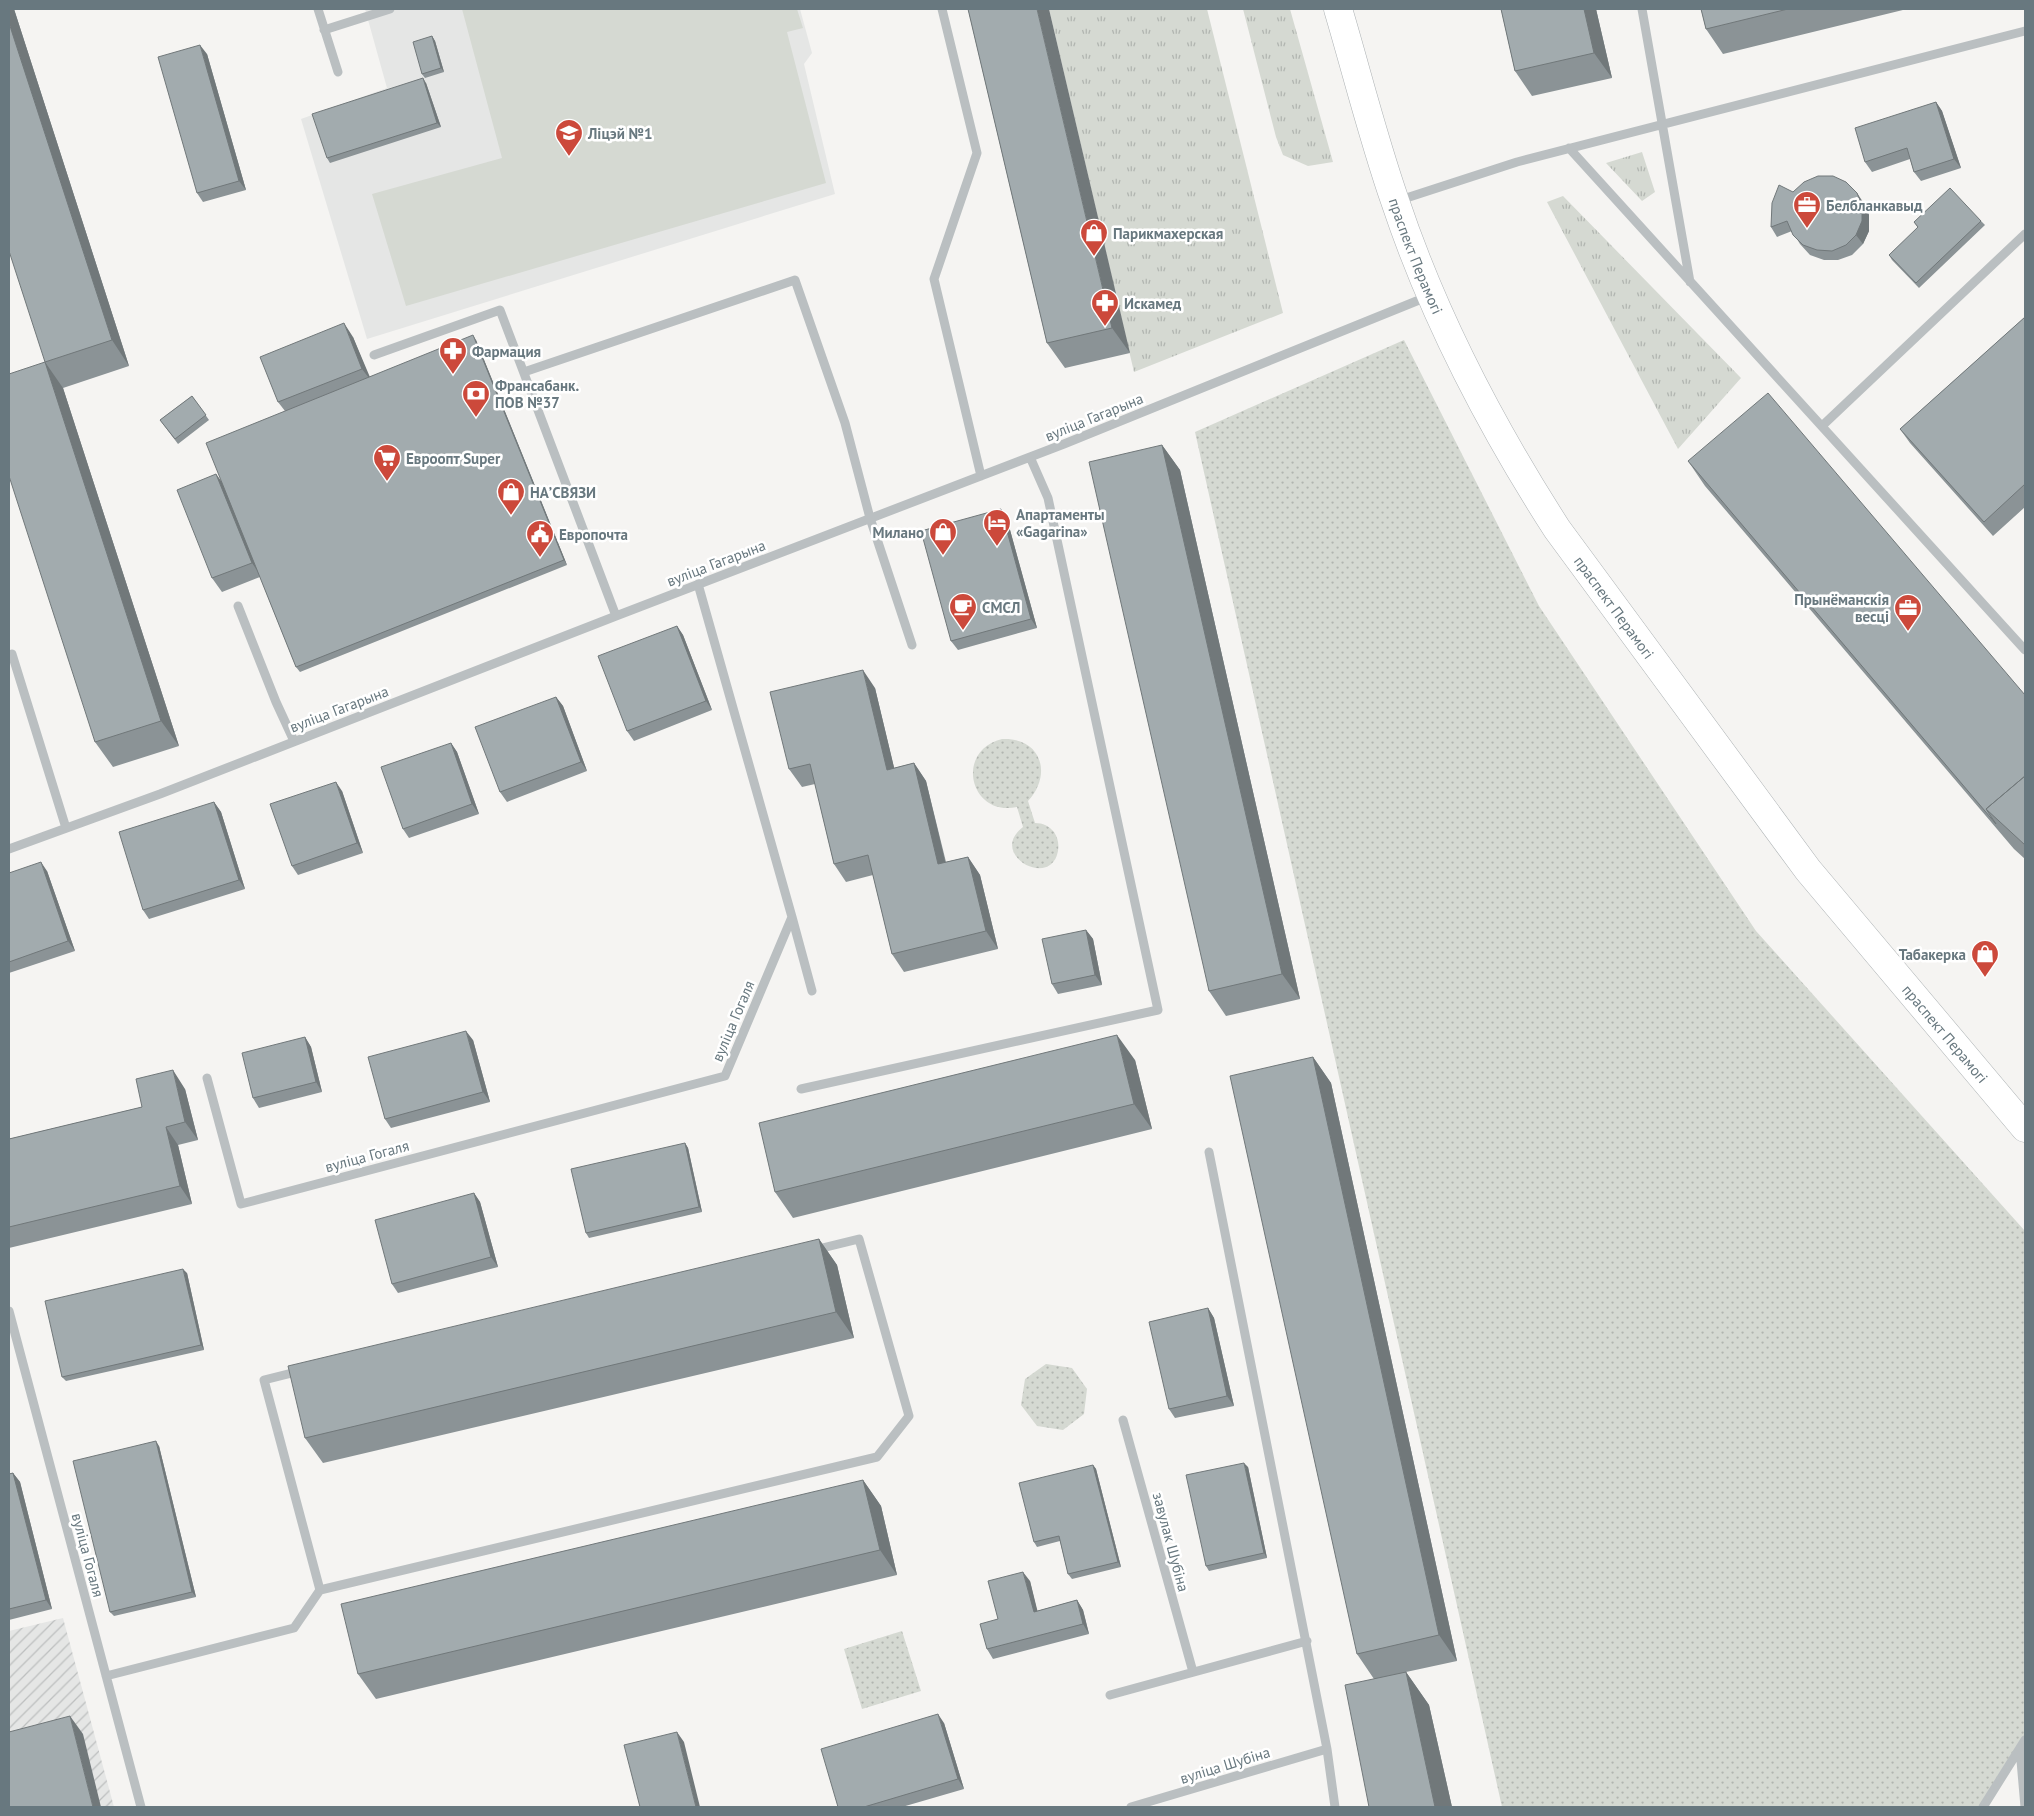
<svg xmlns="http://www.w3.org/2000/svg" width="2034" height="1816" font-family="'PT Sans',sans-serif">
<style>
.built{fill:#e5e6e5}
.industrial{fill:url(#industrial-furrows)}
.grass{fill:url(#grass-tufts)}
.park{fill:url(#park-dots)}
.garden{fill:#d5d9d2}
.lines{fill:none;stroke-linecap:round;stroke-linejoin:round}
.major-casing{stroke:#aeb3b5;stroke-width:29}
.minor{stroke:#babfc1;stroke-width:9}
.major{stroke:#fff;stroke-width:28}
.wall{fill:#8b9396}
.shaded-wall{fill:#71787a}
.building{fill:#a2abae;stroke:#71787a}
.labels{text-anchor:middle;dominant-baseline:central;stroke-width:5;stroke-linejoin:round;paint-order:stroke}
.poi-label{font-size:15px;font-weight:bold;fill:#68787f;stroke:#fff;text-anchor:start}
.street-label{font-size:15px;fill:#68787f;stroke:#fff}
</style>
<defs>
<pattern id="industrial-furrows" width="10" height="10" patternUnits="userSpaceOnUse" patternTransform="scale(1.25)"><rect width="10" height="10" fill="#e5e6e5"/><path d="M-1 1l2-2M0 10L10 0M9 11l2-2" fill="none" stroke="#bdbfbf"/></pattern>
<pattern id="grass-tufts" width="24" height="20" patternUnits="userSpaceOnUse" patternTransform="scale(1.25)"><rect width="24" height="20" fill="#d5d9d2"/><path d="M3 7l-1-3M5 7V3M7 7l1-3M15 17l-1-3M17 17v-4M19 17l1-3" fill="none" stroke="#b1b5b0"/></pattern>
<pattern id="park-dots" width="8" height="8" patternUnits="userSpaceOnUse" patternTransform="scale(1.25)"><rect width="8" height="8" fill="#d5d9d2"/><path d="M2 2h.1M6 6h.1" fill="none" stroke="#b1b5b0" stroke-width="1.8" stroke-linecap="round"/></pattern>
</defs>
<rect width="100%" height="100%" fill="#f5f4f2"/>
<path class="built" d="M365,9h435l12,44 -8,11 31,130 -468,145 -66,-220 86,-31z"/>
<path class="industrial" d="M63,1618l51,189h-105v-176z"/>
<path class="grass" d="M1049,9h158l76,304 -149,59z
M1243,9h47l43,153 -25,4 -25,-11 -7,-18z
M1642,152l13,40 -13,9 -36,-38z
M1563,196l178,182 -63,71 -131,-247z"/>
<path class="park" d="M1404,340l135,266 217,325 269,300v509l-42,67h-481l-307,-1375z
M1002,739c39,-2 51,35 26,62l7,22c8,0 14,3 19,9 4,6 5,12 4,19 -7,39 -71,3 -35,-24l-6,-20c-47,10 -63,-56 -15,-68z
M1046,1364l26,4 15,21 -3,25 -21,16 -26,-4 -16,-21 4,-26z
M902,1631l19,60 -59,18 -18,-60z"/>
<path class="garden" d="M462,9h335l6,19 -16,4 39,151 -420,123 -34,-112 130,-36z"/>
<g class="lines">
<defs>
<g id="major">
<path id="s1" d="M1338,9c19,64 35,129 57,192 38,114 97,227 162,328l251,341 217,258"/>
</g>
</defs>
<use href="#major" class="major-casing"/>
<path class="minor" d="M318,9l20,63
M942,9l35,144 -43,126 47,197
M1642,9l48,273
M324,30l66,-21
M1569,148l456,502
M1397,201l120,-39 508,-131
M374,355l126,-45 116,306
M524,372l271,-92 50,143 25,95 42,127
M1822,426l203,-192
M238,606l38,96 18,39
M12,654l54,174
M9,849l151,-55 456,-178 448,-172 365,-148
M792,917l20,74
M207,1078l34,126 484,-128 67,-159 -94,-333
M801,1089l357,-79 -110,-512 -18,-41
M1209,1152l118,597 8,58
M9,1311l132,496
M300,1371l-36,9 56,210
M1123,1420l70,252
M106,1676l188,-48 26,-38 557,-133 32,-41 -50,-177 -45,11
M1110,1695l197,-54
M2020,1749l5,58
M1131,1807l196,-58
M1983,1807l42,-67"/>
<use href="#major" class="major"/>
</g>
<path class="wall" d="M9,9h5l115,357 -66,22 116,358 -66,21 -18,-25 -50,-380z
M968,9l162,344 -65,15 -18,-25z
M1501,9h95l16,69 -80,18 -17,-25z
M1701,9h206l-184,45 -17,-25z
M432,36l3,5 9,31 -19,6 -3,-4z
M207,54l39,136 -43,12 -6,-9z
M426,83l15,44 -111,36 -3,-5z
M1936,102l6,9 19,57 -40,13 -7,-9 -4,-13 -38,13 -7,-10z
M1793,192l70,10 6,13v16l-6,13 -11,11 -14,5h-14l-14,-5 -10,-11 -8,-13 -15,6 -6,-10z
M1981,221l4,4 -66,63 -27,-28 -3,-5 29,-27 -4,-6z
M2025,317v190l-32,29 -83,-93 -10,-14z
M353,337l16,40 107,-37 91,225 -267,107 -4,-5 -36,-90 -38,15 -10,-14 4,-104 7,10 62,-73 -7,-9z
M192,396l17,24 -31,24 -18,-24z
M1162,445l18,25 120,529 -74,17 -17,-25z
M1688,461l337,234v164l-11,-10 -309,-363z
M1001,509l6,10 30,109 -79,22 -7,-9z
M677,626l6,9 29,75 -78,31 -7,-10z
M875,688l19,80 20,-5 12,18 20,81 22,-5 12,18 18,74 -94,23 -12,-18 -19,-79 -27,7 -12,-18 -19,-80 -13,3 -13,-18z
M556,697l7,9 24,65 -80,31 -7,-10z
M451,743l6,9 22,62 -70,24 -6,-9z
M342,791l21,62 -65,22 -6,-9z
M214,802l7,10 24,77 -96,30 -6,-9z
M47,871l28,80 -66,22v-100z
M1086,930l7,9 9,46 -44,9 -6,-10z
M305,1037l6,10 11,45 -63,16 -6,-10z
M473,1040l17,62 -99,26 -6,-9z
M1313,1057l18,26 126,578 -51,11 23,33 23,102h-83l5,-128 -17,-25z
M1135,1060l17,69 -359,89 -18,-26z
M185,1089l13,51 -20,5 14,59 -183,44v-109l133,-32z
M685,1143l3,5 14,64 -113,26 -3,-5z
M474,1193l6,9 18,65 -100,26 -6,-9z
M819,1239l18,26 17,73 -531,125 -18,-25z
M187,1273l17,77 -138,31 -4,-4z
M1208,1308l6,10 20,88 -59,12 -6,-9z
M159,1446l37,151 -82,19 -4,-4z
M1093,1465l3,4 25,98 -49,12 -4,-5 -8,-33 -23,6 -3,-5z
M1248,1467l19,91 -58,13 -3,-5z
M13,1473l7,9 32,127 -43,11v-146z
M863,1480l18,26 16,69 -521,124 -18,-25z
M1030,1581l7,30 40,-11 6,10 6,24 -96,25 -6,-10 11,-30z
M944,1723l20,66 -62,18h-64z"/>
<path class="shaded-wall" d="M9,9h5l115,357 -17,-26 -103,-317z
M1037,9h12l81,344 -18,-25z
M1584,9h12l16,69 -18,-25z
M432,36l3,5 9,31 -3,-4z
M200,45l7,9 39,136 -7,-9z
M423,78l3,5 15,44 -4,-4z
M1936,102l6,9 19,57 -7,-9z
M1857,193l6,9 6,13v16l-6,13 -7,-9z
M344,323l9,14 19,45 -10,-13z
M473,335l3,5 91,225 -3,-5z
M45,362l18,26 116,358 -18,-25z
M1162,445l18,25 120,529 -18,-25z
M216,474l10,14 35,88 -9,-13z
M1001,509l6,10 30,109 -6,-9z
M677,626l6,9 29,75 -6,-9z
M863,670l12,18 24,100 -12,-18z
M556,697l7,9 24,65 -6,-9z
M451,743l6,9 22,62 -7,-10z
M914,763l12,18 24,101 -12,-18z
M336,782l6,9 21,62 -6,-10z
M214,802l7,10 24,77 -6,-9z
M968,857l12,18 18,74 -12,-18z
M41,862l6,9 28,80 -7,-10z
M1086,930l7,9 9,46 -7,-10z
M466,1031l7,9 17,62 -7,-10z
M1117,1035l18,25 17,69 -18,-25z
M305,1037l6,10 11,45 -6,-10z
M1313,1057l18,26 126,578 -18,-26z
M173,1070l12,19 13,51 -13,-18z
M166,1127l12,18 14,59 -12,-18z
M685,1143l3,5 14,64 -3,-5z
M474,1193l6,9 18,65 -7,-10z
M819,1239l18,26 17,73 -18,-26z
M183,1269l4,4 17,77 -3,-5z
M1208,1308l6,10 20,88 -7,-10z
M156,1441l3,5 37,151 -4,-5z
M1244,1463l4,4 19,91 -3,-5z
M1093,1465l3,4 25,98 -3,-5z
M13,1473l7,9 32,127 -6,-9z
M863,1480l18,26 16,69 -17,-25z
M1023,1572l7,9 10,40 -6,-9z
M1077,1600l6,10 6,24 -6,-10z
M1406,1672l23,33 23,102h-17z
M938,1714l6,9 20,66 -6,-10z
M70,1716l13,18 18,73h-8z
M677,1732l7,10 16,65h-4z"/>
<path class="building" d="M968,9h69l75,319 -65,15z
M1501,9h83l10,44 -79,18z
M1701,9h87l-82,20z
M9,23l103,317 -67,22 116,359 -66,21 -86,-266v-102l36,-12 -36,-111z
M432,36l9,32 -19,6 -9,-32z
M200,45l39,136 -42,12 -39,-136z
M423,78l14,45 -110,35 -15,-44z
M1936,102l18,57 -40,13 -7,-24 -42,14 -10,-34z
M1818,176h15l13,6 11,11 5,13v15l-6,14 -10,10 -14,6 -15,-1 -14,-5 -10,-10 -6,-14 -16,6 1,-24 7,-18 14,7 11,-10z
M1950,188l31,33 -65,62 -27,-28 29,-28 -4,-5z
M2025,317v167l-41,38 -84,-93z
M344,323l18,46 -84,33 -18,-45z
M473,335l91,225 -268,107 -90,-224z
M1768,393l257,302v81l-39,33 10,15 -308,-363z
M192,396l14,19 -31,24 -15,-19z
M1162,445l120,529 -73,17 -120,-529z
M216,474l36,89 -40,15 -35,-88z
M1001,509l30,110 -80,22 -30,-110z
M677,626l29,75 -79,30 -29,-75z
M863,670l24,100 27,-7 24,101 30,-7 18,74 -94,23 -24,-99 -34,9 -24,-100 -21,5 -19,-77z
M556,697l25,65 -81,30 -25,-65z
M451,743l21,61 -69,25 -22,-62z
M2025,776v69l-39,-36z
M336,782l21,61 -65,23 -22,-62z
M214,802l25,78 -96,30 -24,-78z
M41,862l27,79 -59,21v-89z
M1086,930l9,45 -43,9 -10,-45z
M466,1031l17,61 -98,27 -17,-62z
M1117,1035l17,69 -359,88 -16,-69z
M305,1037l11,45 -63,16 -11,-45z
M1313,1057l126,578 -82,19 -127,-578z
M173,1070l12,52 -19,5 14,59 -171,41v-88l133,-32 -6,-28z
M685,1143l14,64 -113,26 -15,-64z
M474,1193l17,64 -99,27 -17,-64z
M819,1239l17,73 -531,126 -17,-72z
M183,1269l18,76 -139,32 -17,-76z
M1208,1308l19,88 -58,13 -20,-87z
M156,1441l36,151 -82,20 -37,-151z
M1244,1463l20,90 -58,13 -20,-91z
M1093,1465l25,97 -50,12 -9,-38 -25,6 -15,-59z
M13,1473l33,127 -37,9v-135z
M863,1480l17,70 -522,124 -17,-70z
M1023,1572l11,40 43,-12 6,24 -96,25 -7,-25 18,-5 -10,-38z
M1406,1672l29,135h-66l-24,-122z
M938,1714l20,65 -94,28h-26l-17,-58z
M70,1716l23,91h-84v-75z
M677,1732l19,75h-56l-16,-62z"/>
<defs>
<symbol id="school-pin" viewBox="-11 -11 22 30"><path d="M0 17L-7.5 6A9.5 9.5 0 1 1 7.5 6Z" fill="#cc493b" stroke="#fff"/><path d="M0-5L7-2L0 1L-7-2ZM-4 1L0 2.5L4 1V4Q0 6-4 4Z" fill="#fff"/></symbol>
<symbol id="office-pin" viewBox="-11 -11 22 30"><path d="M0 17L-7.5 6A9.5 9.5 0 1 1 7.5 6Z" fill="#cc493b" stroke="#fff"/><path d="M-6-3h4V-5.5h4V-3h4V5H-6ZM-1-4.5V-3h2v-1.5ZM-6 0V1H6V0Z" fill="#fff"/></symbol>
<symbol id="shop-pin" viewBox="-11 -11 22 30"><path d="M0 17L-7.5 6A9.5 9.5 0 1 1 7.5 6Z" fill="#cc493b" stroke="#fff"/><path d="M-5-2.5h2.3a2.7 3.5 0 0 1 5.4 0H5L5.5 6h-11ZM-1.5-2.5h3a1.5 2.3 0 0 0-3 0Z" fill="#fff"/></symbol>
<symbol id="pharmacy-pin" viewBox="-11 -11 22 30"><path d="M0 17L-7.5 6A9.5 9.5 0 1 1 7.5 6Z" fill="#cc493b" stroke="#fff"/><path d="M-2-6h4v4h4v4h-4v4h-4v-4h-4v-4h4Z" fill="#fff"/></symbol>
<symbol id="bank-pin" viewBox="-11 -11 22 30"><path d="M0 17L-7.5 6A9.5 9.5 0 1 1 7.5 6Z" fill="#cc493b" stroke="#fff"/><path d="M-6-4H6V4H-6ZM0-2.3a2.3 2.3 0 1 0 0 4.6a2.3 2.3 0 1 0 0-4.6Z" fill="#fff"/></symbol>
<symbol id="supermarket-pin" viewBox="-11 -11 22 30"><path d="M0 17L-7.5 6A9.5 9.5 0 1 1 7.5 6Z" fill="#cc493b" stroke="#fff"/><path d="M-6-5.5h2.5l.6 2H6L4.5 2H-2.5L-4.4-4H-6ZM-1.5 3.2a1.3 1.3 0 1 0 .1 0ZM3 3.2a1.3 1.3 0 1 0 .1 0Z" fill="#fff"/></symbol>
<symbol id="hotel-pin" viewBox="-11 -11 22 30"><path d="M0 17L-7.5 6A9.5 9.5 0 1 1 7.5 6Z" fill="#cc493b" stroke="#fff"/><path d="M-6-4.5h1.5V1H6V5H4.5V3h-9V5H-6ZM-4 0a1.8 1.8 0 1 1 3.6 0ZM.5 0V-2.5h3Q6-2.5 6 0Z" fill="#fff"/></symbol>
<symbol id="civic-pin" viewBox="-11 -11 22 30"><path d="M0 17L-7.5 6A9.5 9.5 0 1 1 7.5 6Z" fill="#cc493b" stroke="#fff"/><path d="M-.6-6.5H3V-4.5H.6V-3L4-1V1h2V6H-6V1h2V-1L-.6-3ZM-1.2 2.5V6h2.4V2.5Z" fill="#fff"/></symbol>
<symbol id="cafe-pin" viewBox="-11 -11 22 30"><path d="M0 17L-7.5 6A9.5 9.5 0 1 1 7.5 6Z" fill="#cc493b" stroke="#fff"/><path d="M-5.5-4.5H6V0H3Q3 3.5 0 3.5H-2.5Q-5.5 3.5-5.5 0ZM3-3.2v2h1.7v-2ZM-6 4.5H4V6H-6Z" fill="#fff"/></symbol>
</defs>
<g fill-rule="evenodd">
<use href="#school-pin" x="553" y="117" width="32" height="43"/>
<use href="#office-pin" x="1791" y="189" width="32" height="43"/>
<use href="#shop-pin" x="1078" y="217" width="32" height="43"/>
<use href="#pharmacy-pin" x="1089" y="287" width="32" height="43"/>
<use href="#pharmacy-pin" x="437" y="335" width="32" height="43"/>
<use href="#bank-pin" x="460" y="378" width="32" height="43"/>
<use href="#supermarket-pin" x="371" y="442" width="32" height="43"/>
<use href="#shop-pin" x="495" y="476" width="32" height="43"/>
<use href="#hotel-pin" x="981" y="507" width="32" height="43"/>
<use href="#shop-pin" x="927" y="516" width="32" height="43"/>
<use href="#civic-pin" x="524" y="518" width="32" height="43"/>
<use href="#cafe-pin" x="947" y="591" width="32" height="43"/>
<use href="#office-pin" x="1892" y="592" width="32" height="43"/>
<use href="#shop-pin" x="1969" y="938" width="32" height="43"/>
</g>
<g class="labels">
<g class="poi-label">
<text x="588" y="133">Ліцэй №1</text>
<text x="1826" y="205">Белбланкавыд</text>
<text x="1113" y="233">Парикмахерская</text>
<text x="1124" y="303">Искамед</text>
<text x="472" y="351">Фармация</text>
<text x="495" y="385">Франсабанк.<tspan x="495" dy="17">ПОВ №37</tspan></text>
<text x="406" y="458">Евроопт Super</text>
<text x="530" y="492">НАʼСВЯЗИ</text>
<text x="1016" y="514">Апартаменты<tspan x="1016" dy="17">«Gagarina»</tspan></text>
<text x="924" y="532" text-anchor="end">Милано</text>
<text x="559" y="534">Европочта</text>
<text x="1889" y="599" text-anchor="end">Прынёманскія<tspan x="1889" dy="17">весці</tspan></text>
<text x="982" y="607">СМСЛ</text>
<text x="1966" y="954" text-anchor="end">Табакерка</text>
</g>
<g class="street-label">
<text stroke="none"><textPath href="#s1" startOffset="259">праспект Перамогі</textPath></text>
<text transform="translate(1094 417) rotate(-22)">вуліца Гагарына</text>
<text transform="translate(716 563) rotate(-21)">вуліца Гагарына</text>
<text stroke="none"><textPath href="#s1" startOffset="664">праспект Перамогі</textPath></text>
<text transform="translate(339 709) rotate(-21)">вуліца Гагарына</text>
<text transform="translate(733 1021) rotate(-67)">вуліца Гогаля</text>
<text stroke="none"><textPath href="#s1" startOffset="1204">праспект Перамогі</textPath></text>
<text transform="translate(367 1156) rotate(-15)">вуліца Гогаля</text>
<text transform="translate(1171 1542) rotate(75)">завулак Шубіна</text>
<text transform="translate(88 1555) rotate(75)">вуліца Гогаля</text>
<text transform="translate(1225 1765) rotate(-17)">вуліца Шубіна</text>
</g>
</g>
<rect width="2034" height="1816" fill="none" stroke="#68787f" stroke-width="20"/>
</svg>
